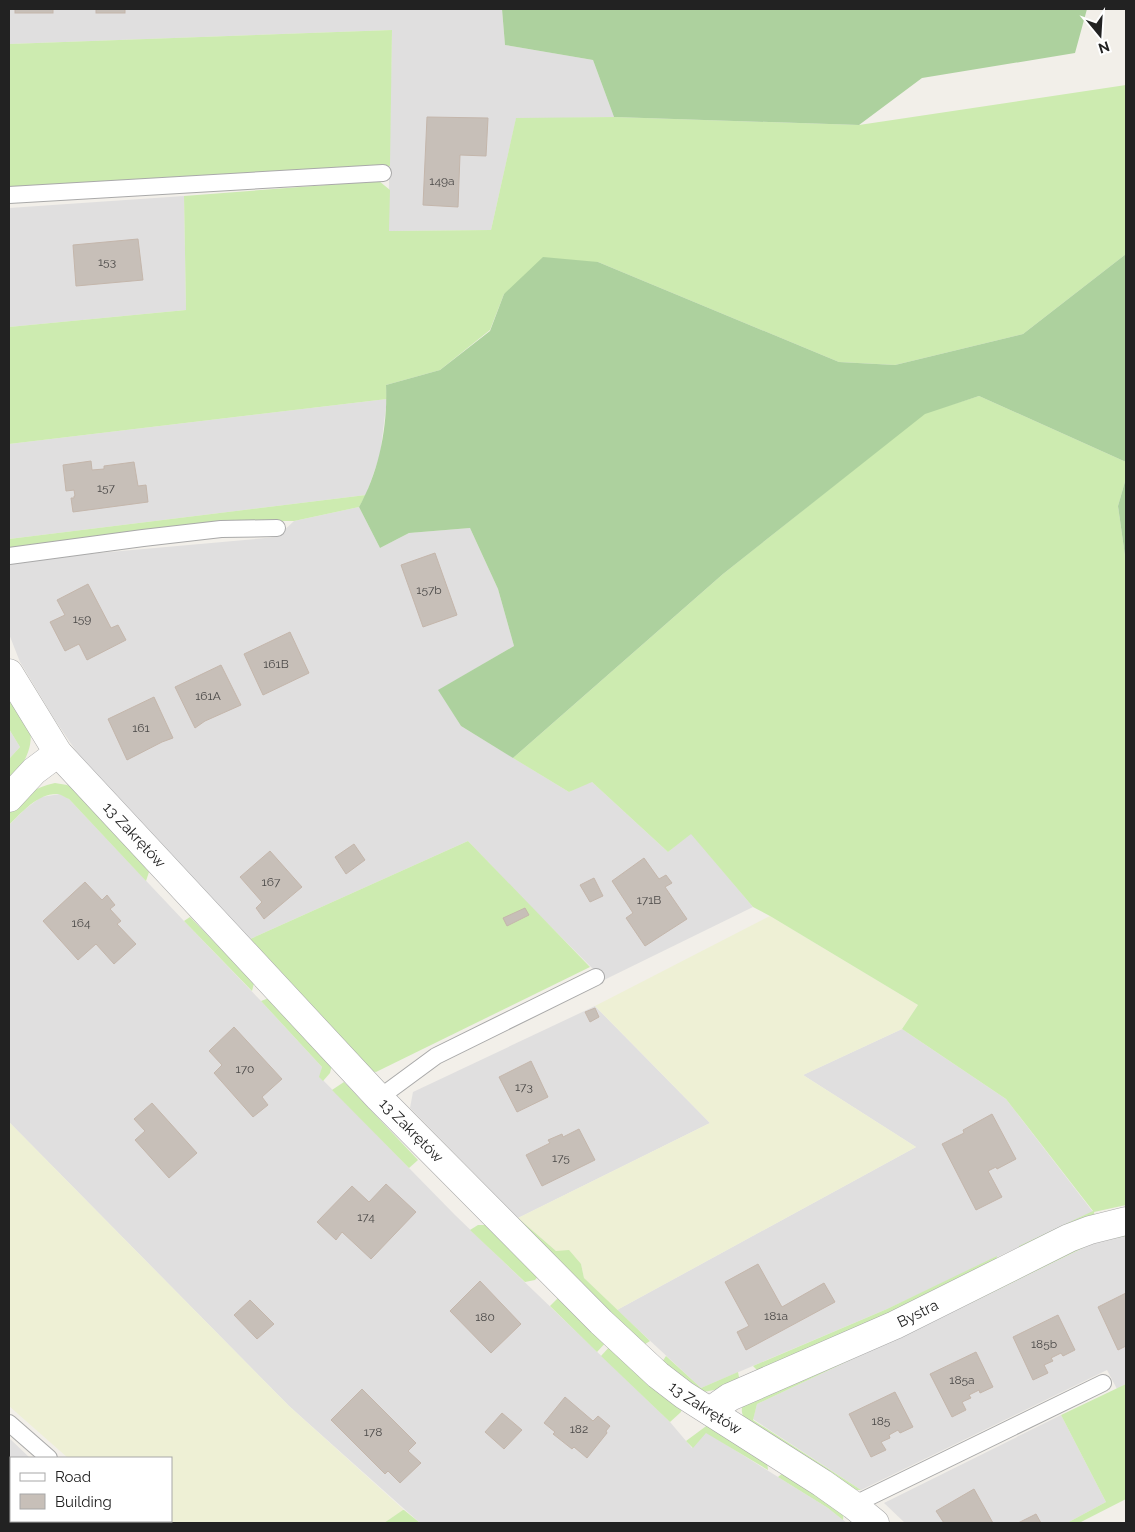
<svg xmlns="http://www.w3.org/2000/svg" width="1135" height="1532" viewBox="0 0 1135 1532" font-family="Raleway,sans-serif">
  <rect width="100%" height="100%" fill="#f2efe9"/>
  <g fill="#e0dfdf">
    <path d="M9,9H502L505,45L593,60L614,117L516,119L491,230L388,231L392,30L9,44Z"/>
    <path d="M184,196L186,310L9,327V208Z"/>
    <path d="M387,399L380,455L366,495L9,539V444Z"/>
    <path d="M359,507L380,548L409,533L470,528L498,589L514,646L439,690L461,726L569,792L591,781L668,852L691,833L753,907L604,980L525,901L468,841L248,940L144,829L78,754L55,720L20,662L9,634V561L277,537L294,521Z"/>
    <path d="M9,729L20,747L9,759Z"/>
    <path d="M60,794L69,799L184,921L261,1001L322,1067L320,1077L455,1215L670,1422L692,1448L706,1432L828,1508L847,1523H420L289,1406L9,1122V825L24,810L41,797Z"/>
    <path d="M595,1006L710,1123L518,1218L410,1108L413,1092Z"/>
    <path d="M902,1029L1006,1099L1093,1212L887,1309L701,1388L617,1310L916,1147L803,1075Z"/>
    <path d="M1126,1236V1384L1117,1389L1107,1370L861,1490L753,1419L757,1404L973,1302L1093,1243Z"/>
    <path d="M1061,1415L1106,1502L1067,1523H905L884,1503Z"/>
    <path d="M9,1438L30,1458H11V1490L9,1493Z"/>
    <path d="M18,1521H102L105,1523H15Z"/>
  </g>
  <g fill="#eef0d5">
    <path d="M770,916L918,1005L902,1029L803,1075L916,1147L617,1310L584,1278L581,1264L556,1251L518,1218L710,1123L595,1006Z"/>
    <path d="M9,1122L289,1406L404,1510L384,1523H143L140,1521H171V1458H68L9,1406Z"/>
  </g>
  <g fill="#cdebb0">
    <path d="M392,30L390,166L9,190V44Z"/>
    <path d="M1126,85V254L1023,334L895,365L839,362L598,262L504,294L490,330L440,370L386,385L387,399L9,444V327L186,310L184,196L379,181L390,190L389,231L491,230L516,118L614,117L859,125Z"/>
    <path d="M979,396L1126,462V478L1118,506L1126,563V1205L1094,1212L1095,1217L1020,1251L1019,1246L1093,1211L1006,1099L902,1029L918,1005L770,916L753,907L691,834L668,852L592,782L569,792L513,758L723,574L925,413Z"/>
    <path d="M366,495L359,507L294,521H260L9,548V539Z"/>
    <path d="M9,693C15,703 27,719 30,730C34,749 21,769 9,782V759L20,747L9,729Z"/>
    <path d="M55,783L67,785L79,792L149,872L146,881L69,799C66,798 62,795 58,794C38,793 22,812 9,825V811C25,796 32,788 55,783Z"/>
    <path d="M468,841L590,967L376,1072L366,1070L248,940Z"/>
    <path d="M190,917L254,983L252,991L184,921Z"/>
    <path d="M269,998L332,1065L330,1073L323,1081L319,1077L322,1067L261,1001Z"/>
    <path d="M344,1082L418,1160L409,1168L332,1090Z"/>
    <path d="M518,1218L556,1251L569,1250L581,1264L584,1278L650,1341L642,1346L517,1222Z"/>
    <path d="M478,1225H488L540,1274L535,1280L525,1282L470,1230Z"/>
    <path d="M1126,1230V1236L1093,1243L973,1302L757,1404L753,1420L861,1490H856L749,1424C743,1417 740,1413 743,1404L1055,1256Z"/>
    <path d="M997,1256L995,1265L759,1372L753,1366L887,1309Z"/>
    <path d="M562,1294L608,1340L597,1352L550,1306Z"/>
    <path d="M612,1344L682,1405L681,1412L670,1422L601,1356Z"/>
    <path d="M666,1356L701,1388L738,1372L739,1377C732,1388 715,1390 703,1392L662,1362Z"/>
    <path d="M1126,1384V1499L1079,1523H1067L1106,1502L1061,1415Z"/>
    <path d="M709,1424L767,1462L768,1470L706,1433L693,1448L686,1441Z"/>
    <path d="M784,1472L844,1510L843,1520L828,1508L778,1477Z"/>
    <path d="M404,1510L420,1523H384L403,1510Z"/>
  </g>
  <g fill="#add19e">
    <path d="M502,9H1087L1075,53L922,78L859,125L614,117L593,60L505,45Z"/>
    <path d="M1126,254V462L979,396L925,414L723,574L513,758L461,726L438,690L514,646L498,589L470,528L409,533L380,548L359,507C379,472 388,426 386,385L440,370L490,331L504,294L543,257L598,262L839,362L895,365L1023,334Z"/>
    <path d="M1126,478V563L1118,506Z"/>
  </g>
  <g fill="#c7bfb8" stroke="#c4b6ab">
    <rect x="15" y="9" width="38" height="4"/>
    <rect x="96" y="9" width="29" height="4"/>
    <path d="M427,117L488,118L486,156L460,155L458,207L423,205Z"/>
    <path d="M138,239L143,280L76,286L73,245Z"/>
    <path d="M91,461L92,470L104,469V466L134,462L138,486L146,485L148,502L73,512L71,498H74V496H75L74,490L66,491L63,465Z"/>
    <path d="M435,553L457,615L423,627L401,565Z"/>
    <path d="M88,584L111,628L118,625L126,640L87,660L79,644L65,651L50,622L65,615L57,600Z"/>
    <path d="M290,632L309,673L263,695L244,654Z"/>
    <path d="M221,665L241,705L205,721L195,728L175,687Z"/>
    <path d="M154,697L173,738L162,742L127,760L108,719Z"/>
    <path d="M354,844L365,860L346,874L335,857Z"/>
    <path d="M270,851L302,887L264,919L256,908L262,902L240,877Z"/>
    <path d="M644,858L659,879L666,875L672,883L665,887L687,919L645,946L626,918L633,913L612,881Z"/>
    <path d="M594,878L603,896L590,902L580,885Z"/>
    <path d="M85,882L102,900L107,895L115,905L110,909L121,921L117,924L136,944L114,964L96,944L78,960L43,921Z"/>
    <path d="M525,908L529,915L507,926L503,918Z"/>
    <path d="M595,1008L599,1017L590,1022L585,1012Z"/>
    <path d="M234,1027L282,1079L262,1097L268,1105L253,1117L214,1073L222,1065L209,1051Z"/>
    <path d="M531,1061L548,1097L517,1112L499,1077Z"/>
    <path d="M152,1103L197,1153L169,1178L135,1140L145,1131L134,1119Z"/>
    <path d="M992,1114L1016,1159L997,1169L996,1167L988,1171L1002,1197L976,1210L942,1144L964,1133L963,1130Z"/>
    <path d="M579,1129L595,1160L542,1186L526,1155L550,1143L548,1140L562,1134L563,1137Z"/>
    <path d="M386,1184L416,1212L371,1259L342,1232L336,1240L317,1222L352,1186L369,1202Z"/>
    <path d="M758,1264L782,1307L824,1283L835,1302L746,1350L737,1332L749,1326L725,1282Z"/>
    <path d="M480,1281L521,1324L491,1353L450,1311Z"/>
    <path d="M1126,1293V1346L1118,1350L1098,1307Z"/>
    <path d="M250,1300L274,1324L257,1339L234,1315Z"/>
    <path d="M1058,1315L1075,1350L1063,1356L1061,1353L1051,1358L1053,1361L1044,1365L1048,1373L1033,1380L1013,1337Z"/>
    <path d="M976,1352L993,1387L980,1393L979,1390L969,1395L971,1398L962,1402L966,1410L952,1417L930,1374Z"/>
    <path d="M362,1389L416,1443L408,1451L421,1463L400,1483L388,1471L385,1474L331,1420Z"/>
    <path d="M895,1392L913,1427L900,1433L898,1430L889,1435L890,1438L881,1442L886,1450L871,1457L849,1414Z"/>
    <path d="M565,1397L593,1421L598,1416L610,1426L606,1431L607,1433L587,1458L574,1447L572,1449L553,1434L555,1432L544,1423Z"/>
    <path d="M502,1413L522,1430L504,1449L485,1432Z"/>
    <path d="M974,1489L993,1523H944L936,1511Z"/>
    <path d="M1036,1514L1041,1523H1018Z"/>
  </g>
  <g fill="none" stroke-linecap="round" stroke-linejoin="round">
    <defs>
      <g id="service">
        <path d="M9,195L383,173"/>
        <path d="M9,556L143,538L221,529L277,528"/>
        <path d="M379,1098L436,1056L596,977"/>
        <path d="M9,1423L49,1458"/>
        <path d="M853,1505L1103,1383"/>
        <path d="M122,1521L124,1523"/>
      </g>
      <g id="minor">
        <path id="s1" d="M9,673L58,753L379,1098L601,1322L658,1375L684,1395L822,1483L853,1505L875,1523"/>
        <path d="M9,798L34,771L58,753"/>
        <path id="s2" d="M710,1411L730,1397L895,1325L1069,1238L1090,1230L1126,1221"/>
      </g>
    </defs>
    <use href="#service" stroke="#a9a9a9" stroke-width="18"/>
    <use href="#minor" stroke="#a9a9a9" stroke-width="29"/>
    <use href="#service" stroke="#fff" stroke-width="16"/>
    <use href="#minor" stroke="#fff" stroke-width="28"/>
  </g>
  <g text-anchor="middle" stroke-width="4" stroke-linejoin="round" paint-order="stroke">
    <g font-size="12" fill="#4b4948">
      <text x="442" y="185">149a</text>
      <text x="107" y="266">153</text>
      <text x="106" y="492">157</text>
      <text x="429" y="594">157b</text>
      <text x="82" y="623">159</text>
      <text x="276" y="668">161B</text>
      <text x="208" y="700">161A</text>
      <text x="141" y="732">161</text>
      <text x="271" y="886">167</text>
      <text x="649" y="904">171B</text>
      <text x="81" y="927">164</text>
      <text x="245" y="1073">170</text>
      <text x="524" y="1091">173</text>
      <text x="561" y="1162">175</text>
      <text x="366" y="1221">174</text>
      <text x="776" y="1320">181a</text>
      <text x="485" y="1321">180</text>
      <text x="1044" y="1348">185b</text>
      <text x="962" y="1384">185a</text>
      <text x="881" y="1425">185</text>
      <text x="579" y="1433">182</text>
      <text x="373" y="1436">178</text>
    </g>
    <g font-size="15" fill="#222" stroke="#fff">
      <text dy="5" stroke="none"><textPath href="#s1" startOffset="206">13 Zakrętów</textPath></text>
      <text dy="5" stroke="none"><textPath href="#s1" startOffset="611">13 Zakrętów</textPath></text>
      <text dy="5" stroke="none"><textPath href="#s2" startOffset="230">Bystra</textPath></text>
      <text dy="5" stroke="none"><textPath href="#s1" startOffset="1016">13 Zakrętów</textPath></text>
    </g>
  </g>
  <rect width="1135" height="1532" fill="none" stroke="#222222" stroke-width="20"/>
  <rect x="10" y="1457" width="162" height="65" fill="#ffffff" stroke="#a7a7a7"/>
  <rect x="20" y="1473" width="25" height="8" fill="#ffffff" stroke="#a7a7a7"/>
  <text x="55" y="1482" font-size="15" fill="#222222">Road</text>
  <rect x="20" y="1494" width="25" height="15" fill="#c7bfb8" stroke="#a7a7a7"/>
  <text x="55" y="1507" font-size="15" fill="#222222">Building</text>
  <g transform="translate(1100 35) rotate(162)" stroke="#ffffff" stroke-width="4" paint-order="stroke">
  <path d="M0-4L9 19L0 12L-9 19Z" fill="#222222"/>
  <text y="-8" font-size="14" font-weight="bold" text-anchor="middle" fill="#222222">N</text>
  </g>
</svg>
